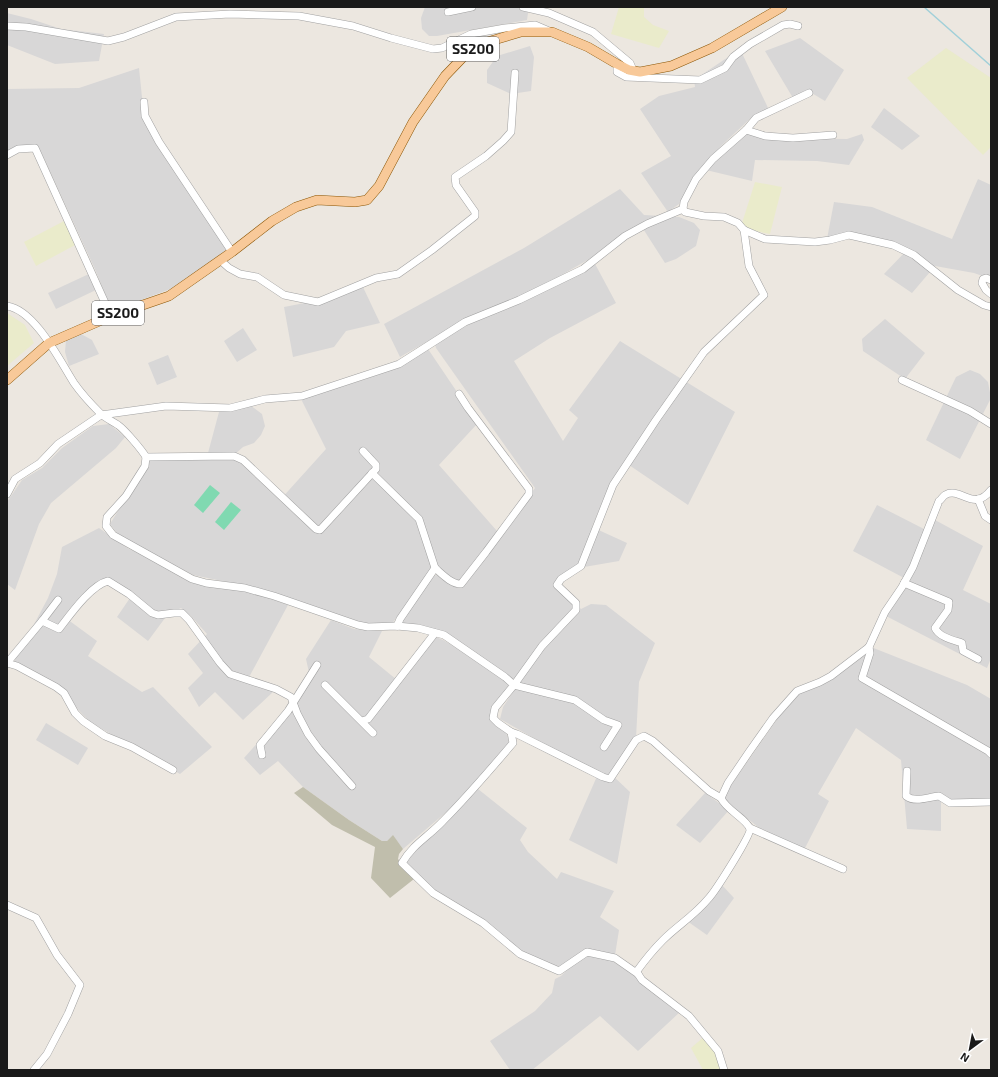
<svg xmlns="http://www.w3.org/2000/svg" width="998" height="1077" viewBox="0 0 998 1077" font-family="'Exo 2',sans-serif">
  <rect width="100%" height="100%" fill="#ece7e0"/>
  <g fill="#d8d7d7">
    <path d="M425,7H526L528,13L527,20L437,36H429L422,29L421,18Z"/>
    <path d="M7,13L31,19L61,29L104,34L99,61L55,64L7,45Z"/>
    <path d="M800,38L844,70L825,101L810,92L793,98L765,51Z"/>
    <path d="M530,46L534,57L531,91L511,94L487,83V70L497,56Z"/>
    <path d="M740,49L770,112L751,118L722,145L701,169L679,204L668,212L641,173L671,156L640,109L659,96L695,87L694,80Z"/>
    <path d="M139,68L144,117L228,250L181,285L112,311L94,267L41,152L27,145L7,151V89L79,88Z"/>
    <path d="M884,108L920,136L902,150L871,127Z"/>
    <path d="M744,133L786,138L847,139L862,134L864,140L849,165L817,161L755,160L752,181L706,170Z"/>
    <path d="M978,179L991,185V279L974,273L935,266L912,293L884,274L908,249L853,235L827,239L834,202L872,207L952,239Z"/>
    <path d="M620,189L644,215L679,217L694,223L700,230L696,246L676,259L665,263L640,224L591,258L541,287L437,336L400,357L384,324L524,248Z"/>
    <path d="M594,262L616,303L550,338L514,361L563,441L578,418L569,410L620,341L735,412L688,505L629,465L604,498L592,527L627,543L619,561L584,567L556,585L581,609L591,604L606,605L655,643L639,682L636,738L611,774L630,792L617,864L569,840L598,774L500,719L503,707L519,683L457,641L401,623L432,576L437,575L453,586L459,588L463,586L535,488L436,348L435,343L442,338Z"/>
    <path d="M91,273L98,289L56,309L48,293Z"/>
    <path d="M362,285L380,323L346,331L334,347L293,357L284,307L315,301Z"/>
    <path d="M885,319L925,353L905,379L863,351L862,339Z"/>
    <path d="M243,328L257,350L237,362L224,341Z"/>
    <path d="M81,334L92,340L99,354L69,366L65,352L66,340Z"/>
    <path d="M428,349L478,423L439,465L497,531L462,582L432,570L391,625H370L256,588L193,575L120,537L110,524L149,460L208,453L219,412L250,405L262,414L265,426L261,435L254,443L243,447L233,456L280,500L326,449L301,399L366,379L404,363Z"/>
    <path d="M168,355L177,377L157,385L148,363Z"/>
    <path d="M970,370L980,374L988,382L991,398L960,459L926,440L956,377Z"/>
    <path d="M109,424L125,437L116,448L51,503L39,524L15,590L7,584V502L22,480L42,468L62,448L93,426Z"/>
    <path d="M877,505L926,530L906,579L853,551Z"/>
    <path d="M935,520L983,546L963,590L991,604V658L987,668L886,616L907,586Z"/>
    <path d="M99,528L129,549L167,565L195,582L245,589L288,605L248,679L273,692L243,720L215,692L199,707L188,688L203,673L188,654L207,634L191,616L181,608L168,614L148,641L117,617L132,595L103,580L67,619L97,641L88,656L142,692L153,687L212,747L180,774L90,722L58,688L14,662L48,598L57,574L62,547Z"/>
    <path d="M331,620L354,629L382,631L369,657L397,680L434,636L443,640L477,660L509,684V690L492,718L505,731L508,737L509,743L465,796L403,849L393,836L387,841H382L349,820L303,787L278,761L260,775L244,758L291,705L310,677L306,659Z"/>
    <path d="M871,647L967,685L991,699V802H941V831L907,829L901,760L856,728L818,794L829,801L804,850L758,827L722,798L785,708L801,689L827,682Z"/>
    <path d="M46,723L88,748L78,765L36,740Z"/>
    <path d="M478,789L527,828L520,840L528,852L557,879L561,872L614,891L600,917L619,930L615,955L583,950L579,955L558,969L528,956L438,893L410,870L404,858L440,828Z"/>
    <path d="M705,793L729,810L700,843L676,825Z"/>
    <path d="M720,883L734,898L707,935L687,921Z"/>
    <path d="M584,953L609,959L633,974L680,1012L638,1051L600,1016L532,1070H510L490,1041L535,1011L552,993L555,979L561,976Z"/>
  </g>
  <path fill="#c0beac" d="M303,787L349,820L382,841H387L393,835L403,849L399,854L398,859L414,879L390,898L371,878L375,847L332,825L294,793Z"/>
  <g fill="#eaebcb">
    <path d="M619,7H644V17L653,25L669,31L659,48L611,34Z"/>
    <path d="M946,48L991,78V147L983,155L907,78Z"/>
    <path d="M755,182L782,187L770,234L750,230L742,223Z"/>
    <path d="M64,221L77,244L36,266L24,242Z"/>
    <path d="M7,313L25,325L34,343L7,366Z"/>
    <path d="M705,1036L723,1059L725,1070H703L691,1048Z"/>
  </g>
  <g fill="#80d9b1">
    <path d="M210,485L220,493L203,513L194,505Z"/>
    <path d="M231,502L241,510L224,530L215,522Z"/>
  </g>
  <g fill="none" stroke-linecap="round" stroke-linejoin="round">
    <path stroke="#a1d0d9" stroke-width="1.5" d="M924,7L991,66"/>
    <defs>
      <g id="minor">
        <path d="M523,7L549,13L593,32L630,63L633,70"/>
        <path d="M448,12L472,7"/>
        <path d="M7,26L26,27L108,41L124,37L176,17L230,14L299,16L353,26L391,38L433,49L442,48L471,34L505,28L535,25L549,31"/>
        <path d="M617,64V72L626,77L700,80L725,68L733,57L750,44L783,25L790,24L798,26"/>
        <path d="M809,93L756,118L746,130L713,159L696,179L684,202L683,209L685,212L704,216L724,217L738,223L744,230L765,239L815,242L830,240L849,235L893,245L914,255L958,290L984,305L991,307"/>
        <path d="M144,102L145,116L159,142L232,252"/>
        <path d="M746,130L765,136L793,138L833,135"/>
        <path d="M7,155L18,149L35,148L111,316"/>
        <path d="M220,260L229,268L240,274L257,277L284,295L318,302L376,278L398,274L432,250L475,216V212L456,185L455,177L486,156L503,141L511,132L515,73"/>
        <path d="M991,280L986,278L983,279L982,283L986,290L991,294"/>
        <path d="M7,306C35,310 60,361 74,383C81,393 91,404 100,413C105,418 112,421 118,425C125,430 142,450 146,457L145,466L126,496L107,517L106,526L113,535L192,579L206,583L245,588L274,596L358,625L368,627L397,626L418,628L444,635L505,677L514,685L495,708L493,718L498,723L511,732L513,743C490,770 468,796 443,821C428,837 413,844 402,863L433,893L483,923L520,954L559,971L587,952L615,958L638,974"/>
        <path d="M902,380L970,411L991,424"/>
        <path d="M146,457L234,456L243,460L316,529L320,530L376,469V465L363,451"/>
        <path d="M372,473L419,519L435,568L400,619L397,626"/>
        <path d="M7,494L15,479L40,463L58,444L101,415L166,406L230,408L265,399L302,396L399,364L465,322L519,300L583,269L625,236L647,224L683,209"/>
        <path d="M978,499L985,516L991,520"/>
        <path d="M435,568C442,574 451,584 461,584L486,552L529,494V489L468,408L459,394"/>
        <path d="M904,583L949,602L948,610L935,628C939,637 953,640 962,643L963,651L978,659"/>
        <path d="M58,600L42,621L59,629C70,615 91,585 108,581L129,594L152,613L158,615L174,613H182L189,620L220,663L230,674L276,689L291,697L297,713L308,734L319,749L352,786"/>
        <path d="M869,647L870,653L862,678L988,751L991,754"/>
        <path d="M7,663L17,666L56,687L64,693L75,713L83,721L105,736L132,747L173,770"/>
        <path d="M7,663L42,621"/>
        <path d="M325,685L373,733"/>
        <path d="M362,721L368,719L435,633"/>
        <path d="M511,732L517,734L603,777L610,779L636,740L644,736L653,741L709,791L721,798"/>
        <path d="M604,747L618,725L604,720L575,700L514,685L542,646L576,610V603L557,585L561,579L581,566L613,485L656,420L704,352L764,295L749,266L744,230"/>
        <path d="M262,755L260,745L288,711L317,665"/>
        <path d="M907,771L906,796C915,803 928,797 939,796L950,803L991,802"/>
        <path d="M750,828L843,869"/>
        <path d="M7,905L36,918L57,955L80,985L68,1014L47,1054L34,1070"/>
        <path d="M724,1070L718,1051L689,1016L642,980L638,974L637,971C645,960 653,950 663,940C677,926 695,915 708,899C715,892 751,835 750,829C747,819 726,810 721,798L728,783L749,752L773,718L797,691L820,682L831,676L869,647L885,612L902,587L913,567L939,501C941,500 943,496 945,495C961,486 973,513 991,490"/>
      </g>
      <path id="major" d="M7,380L49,343L111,316L169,296L232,252L272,221L296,207L317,200L355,202L367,200L379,186L413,122L445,76L467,53L484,43L521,32H552L588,47L617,64L629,70L640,72L671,66L712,48L782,7"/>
    </defs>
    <use href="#minor" stroke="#a1a1a1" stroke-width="8"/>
    <use href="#major" stroke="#8b5606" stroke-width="10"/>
    <use href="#minor" stroke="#fff" stroke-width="7"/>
    <use href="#major" stroke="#f8c999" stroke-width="9"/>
  </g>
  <g text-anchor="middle" stroke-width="4" stroke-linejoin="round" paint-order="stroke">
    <g fill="#fff" stroke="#5f5f5f" stroke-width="1">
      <rect x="447" y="37" width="52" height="24" rx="3"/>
      <rect x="92" y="301" width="52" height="24" rx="3"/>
    </g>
    <g font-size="14" font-weight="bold" fill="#1a1a1a">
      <text x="473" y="54">SS200</text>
      <text x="118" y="318">SS200</text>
    </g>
  </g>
  <rect width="998" height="1077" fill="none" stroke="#1a1a1a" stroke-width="16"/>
  <g transform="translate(970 1049) rotate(212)" stroke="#ffffff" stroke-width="3" paint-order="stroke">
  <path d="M0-3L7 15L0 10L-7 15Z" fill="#1a1a1a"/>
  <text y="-6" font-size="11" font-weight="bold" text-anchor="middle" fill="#1a1a1a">N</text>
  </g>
</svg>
